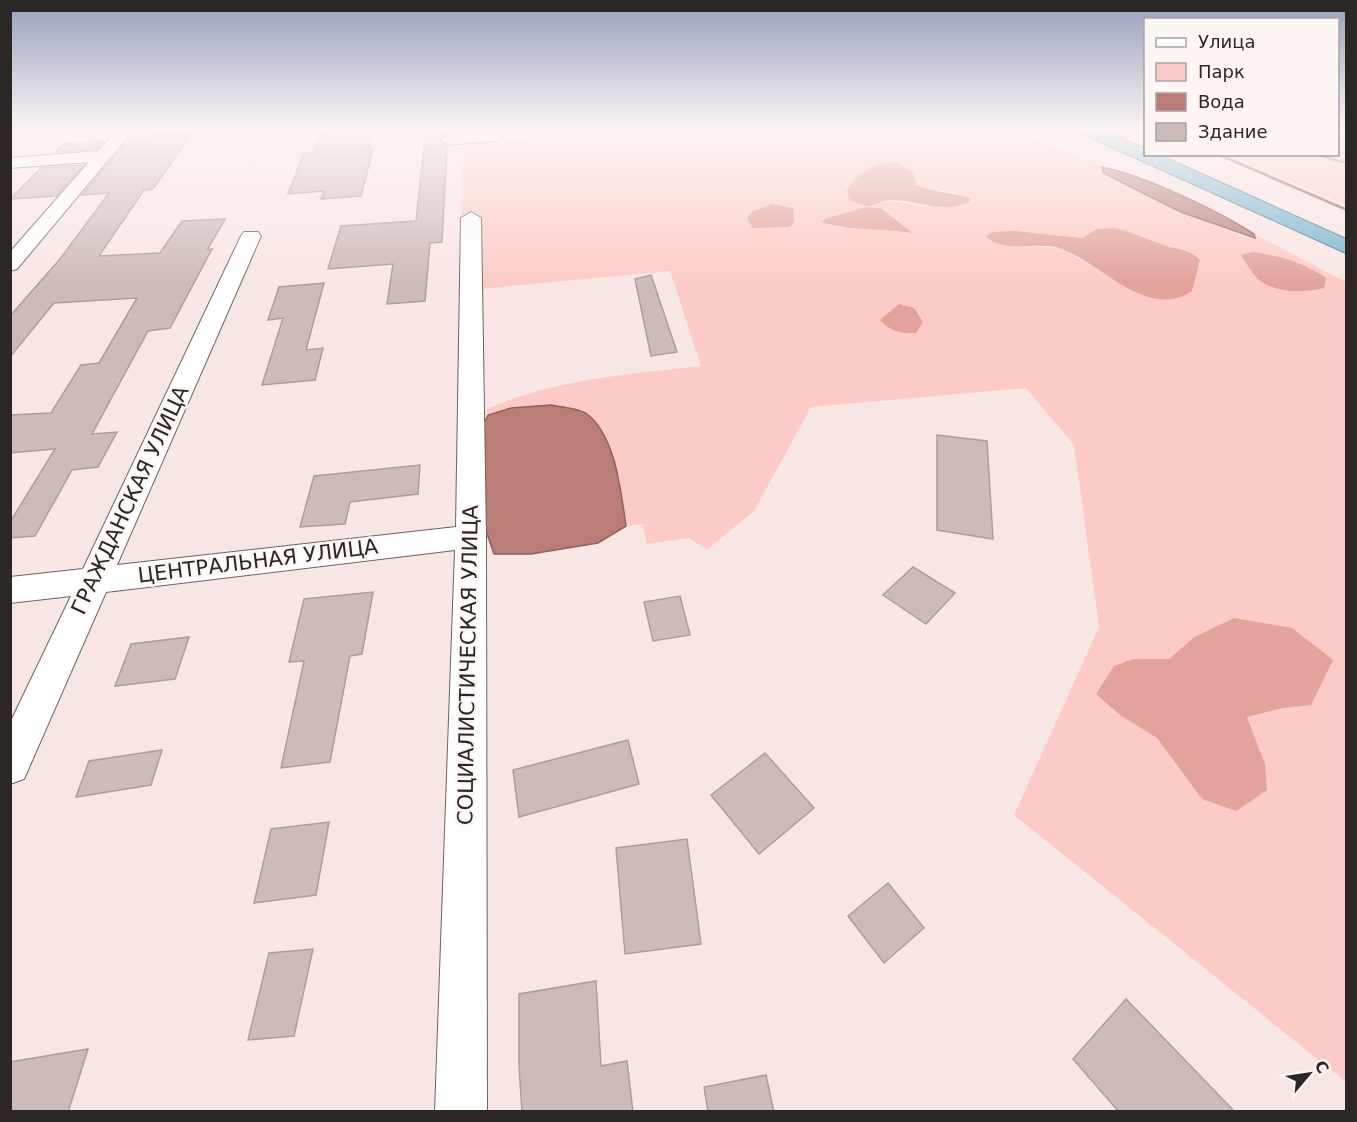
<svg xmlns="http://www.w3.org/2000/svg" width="1357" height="1122" viewBox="0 0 1357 1122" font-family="'DejaVu Sans',sans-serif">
  <rect width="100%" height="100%" fill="#f8e6e4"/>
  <g fill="#fdcbc7" fill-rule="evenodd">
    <path d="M587,128C637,128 685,135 735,128H1009L1102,167L1103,172L1181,212L1248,238H1254V234L1346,282V1082L1014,815L1099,627L1074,445L1026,388L811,407L754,511L707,550L689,538L647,544L643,524L626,526L619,476L604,435L586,413L511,408L488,415L487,409C555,379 629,374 701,366L670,271L459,291L464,140L505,141ZM913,178C923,194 936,189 951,192C957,193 964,196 970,198C956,200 936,208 923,206C898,202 894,198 868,206ZM853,211L893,216L912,232L869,227H836L822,222L827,218ZM1116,228C1132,232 1146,239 1161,244C1176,250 1188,248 1200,261L1192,291L1104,274L1061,248L1008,245L1015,231L1082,238L1097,229ZM1193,638L1311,704L1283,708L1247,717L1265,764L1202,799L1157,738L1133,659H1169Z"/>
    <path d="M1338,128H1346V205L1225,155L1338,154Z"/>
  </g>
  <g fill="#e3a29c">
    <path d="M895,162L912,171L917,185C934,193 952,192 970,198V201C943,215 919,200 891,200C883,200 875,206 868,206C862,206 855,202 849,200L847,190C863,169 869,165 895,162Z"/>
    <path d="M772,204L793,208L794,222L790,227L753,228L747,218L753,211Z"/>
    <path d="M867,207L881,208L913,233C884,228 847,231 821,222L827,218Z"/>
    <path d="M1116,228C1132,232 1146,239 1161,244C1176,250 1188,248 1200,260L1192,291C1149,321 1101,264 1062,249C1040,240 1003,255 986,236L993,232L1015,231L1082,238L1097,229Z"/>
    <path d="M1253,252C1280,256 1303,262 1326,278L1324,288C1303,293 1276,294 1258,279C1252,273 1246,263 1241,255Z"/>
    <path d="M899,304L914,308L923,322L916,333C900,333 891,332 880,320Z"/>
    <path d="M1234,618L1292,628L1333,660L1311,705L1283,708L1247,717L1265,764L1267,790L1236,811L1202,799L1157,738L1120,715L1096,694L1114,666L1133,659H1169L1193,638Z"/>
  </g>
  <g fill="#ba7c77" stroke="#8f625e" stroke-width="1.5">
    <path d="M1102,167C1143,175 1219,211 1254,234L1255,238L1181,212L1111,177L1103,172Z"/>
    <path d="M551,405C561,407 579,408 587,414C616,436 621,493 626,526L598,543L531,554H494L484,525L483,425L488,415L511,408Z"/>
  </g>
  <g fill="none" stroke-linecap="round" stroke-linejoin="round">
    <g fill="#8f625e" fill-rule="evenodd">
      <path d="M1214,154H1221L1346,208V211Z"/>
      <path d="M1310,154H1319L1346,162V164Z"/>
    </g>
  </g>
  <g fill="#ccbbb9" stroke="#ae9d9c" stroke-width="1.5">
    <path d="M324,128H374L368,149H373L361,196L321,199L324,191L288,194L304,153H313Z"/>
    <path d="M426,129L449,131L439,139L447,146L442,242L430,243L425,301L387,304L393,264L328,269L341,226L416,221Z"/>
    <path d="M192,133L153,189L144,190L99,256L160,253L182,221L225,219L207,250L212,249L170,328L148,331L92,434L117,432L98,467L72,470L35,536L10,538V522L55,449L10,453V415L51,413L81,365L99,363L137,298L54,303L10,357V316L60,259L109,193L82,195L128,140L147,139L149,135Z"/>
    <path d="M104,141L97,149L56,152L64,144Z"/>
    <path d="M84,165L56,196L10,199L41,168Z"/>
    <path d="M651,275L677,352L651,356L635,279Z"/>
    <path d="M324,283L306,350L323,348L315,380L262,385L283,318L268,320L279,287Z"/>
    <path d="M937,435L987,441L993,539L937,530Z"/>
    <path d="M420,465L418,494L350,502L345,524L300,527L314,476Z"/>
    <path d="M913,567L955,593L926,624L883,595Z"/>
    <path d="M373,592L362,654L350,656L330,762L281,768L304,661L289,662L304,599Z"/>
    <path d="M680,596L690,635L653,641L644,602Z"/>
    <path d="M189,637L175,679L115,686L131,644Z"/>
    <path d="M628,740L639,784L519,817L513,770Z"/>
    <path d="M162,750L151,785L76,797L89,761Z"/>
    <path d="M765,753L814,808L759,854L711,795Z"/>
    <path d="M329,822L316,895L254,903L271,829Z"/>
    <path d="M687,839L701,944L625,954L616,848Z"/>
    <path d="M888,883L924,928L884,963L848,916Z"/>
    <path d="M313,949L294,1036L248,1040L269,953Z"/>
    <path d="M596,981L601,1066L627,1061L633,1112H522L519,1066V994Z"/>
    <path d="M1126,999L1235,1112H1119L1073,1059Z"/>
    <path d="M88,1049L68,1112H10V1062Z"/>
    <path d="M766,1075L774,1112H708L704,1087Z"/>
  </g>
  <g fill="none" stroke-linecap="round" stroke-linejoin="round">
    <defs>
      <g id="minor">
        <path d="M119,128H135L17,269L10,271V252L89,162L10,168V158L98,151Z"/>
        <path d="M498,128H517L496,141L449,145L441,140L449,135L492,131Z"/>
        <path d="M471,212L481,218L486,537L487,1112H435L455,550L106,592L24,779L10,784V723L71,596L10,603V577L83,569L241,236L244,232H258L261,236L117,565L456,527L461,218Z"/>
      </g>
      <path id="trunk" d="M1076,128H1098L1146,149V154H1157L1346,239V253L1078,132Z"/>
    </defs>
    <use href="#minor" stroke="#70615f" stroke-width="2"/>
    <use href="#trunk" stroke="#47778c" stroke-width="2"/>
    <use href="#minor" fill="#fff" fill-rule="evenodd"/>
    <use href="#trunk" fill="#77b6d0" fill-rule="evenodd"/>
  </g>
  <linearGradient id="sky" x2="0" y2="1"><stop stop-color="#959ebb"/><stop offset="0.45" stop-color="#fcf4f3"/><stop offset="1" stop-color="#fcf4f3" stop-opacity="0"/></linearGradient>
  <rect width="1357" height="285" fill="url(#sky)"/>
  <g text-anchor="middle" stroke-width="5" stroke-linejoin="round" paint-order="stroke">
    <g font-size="21" fill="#2c2625" stroke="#fdf6f5">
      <text transform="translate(130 500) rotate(-65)" y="7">ГРАЖДАНСКАЯ УЛИЦА</text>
      <text transform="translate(258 561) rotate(-7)" y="7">ЦЕНТРАЛЬНАЯ УЛИЦА</text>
      <text transform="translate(468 665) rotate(-89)" y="7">СОЦИАЛИСТИЧЕСКАЯ УЛИЦА</text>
    </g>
  </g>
  <rect width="1357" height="1122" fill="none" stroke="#2c2625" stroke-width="24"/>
  <rect x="1144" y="18" width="195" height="138" fill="#fdf6f5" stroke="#a9a3a2" stroke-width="1.5"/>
  <rect x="1156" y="38" width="30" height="9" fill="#ffffff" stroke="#a9a3a2" stroke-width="1.5"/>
  <text x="1198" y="48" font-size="18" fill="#2c2625">Улица</text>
  <rect x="1156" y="63" width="30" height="18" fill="#fdcbc7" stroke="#a9a3a2" stroke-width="1.5"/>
  <text x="1198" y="78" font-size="18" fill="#2c2625">Парк</text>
  <rect x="1156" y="93" width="30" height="18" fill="#ba7c77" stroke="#a9a3a2" stroke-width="1.5"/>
  <text x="1198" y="108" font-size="18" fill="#2c2625">Вода</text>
  <rect x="1156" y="123" width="30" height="18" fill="#ccbbb9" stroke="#a9a3a2" stroke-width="1.5"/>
  <text x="1198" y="138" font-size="18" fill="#2c2625">Здание</text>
  <g transform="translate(1309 1074) rotate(61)" stroke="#fdf6f5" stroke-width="4.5" paint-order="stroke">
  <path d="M0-4.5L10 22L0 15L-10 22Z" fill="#2c2625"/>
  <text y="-9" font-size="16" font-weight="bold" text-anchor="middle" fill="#2c2625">С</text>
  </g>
</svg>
